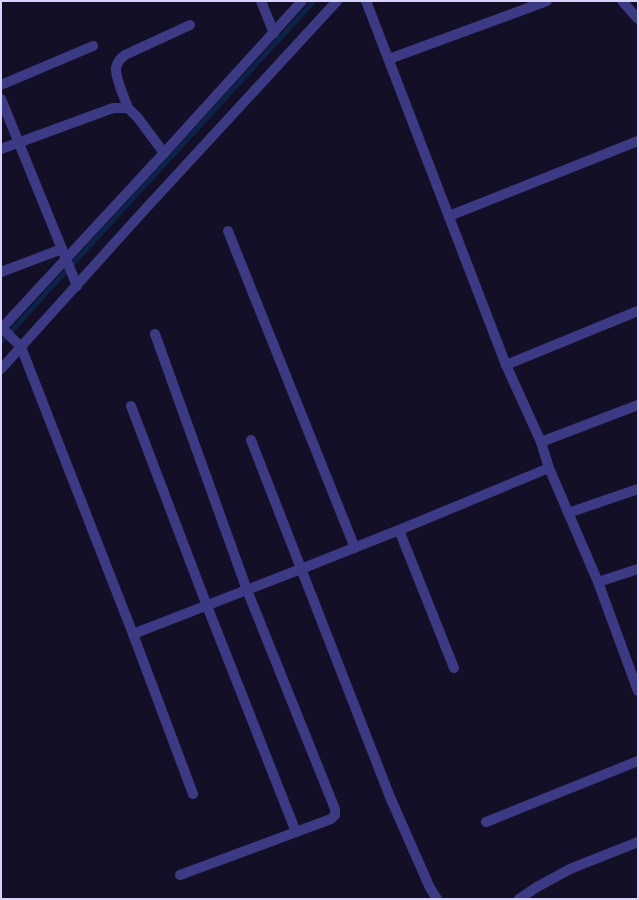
<svg xmlns="http://www.w3.org/2000/svg" width="639" height="900" viewBox="0 0 639 900" font-family="Figtree,sans-serif">
  <rect width="100%" height="100%" fill="#130f26"/>
  <g fill="none" stroke-linecap="round" stroke-linejoin="round">
    <path stroke="#0c2248" stroke-width="5" d="M1,342L314,1"/>
    <g stroke="#3d3a85" stroke-width="10">
      <path d="M261,1L274,33"/>
      <path d="M366,1L506,365L541,442L549,468L598,582L638,691"/>
      <path d="M622,1L638,19"/>
      <path d="M389,59L547,1"/>
      <path d="M1,85L93,46"/>
      <path d="M1,99L77,286"/>
      <path d="M128,108C125,99 115,78 116,68C117,62 120,59 125,55L190,25"/>
      <path d="M1,149L113,108H128L138,118L164,153"/>
      <path d="M449,216L638,141"/>
      <path d="M228,231L355,548"/>
      <path d="M1,272L62,249"/>
      <path d="M2,328L21,347L133,634L193,794"/>
      <path d="M1,329L164,153L302,1"/>
      <path d="M155,334L247,590L335,809V815L331,819L180,875"/>
      <path d="M506,365L638,311"/>
      <path d="M1,369L138,217L337,1"/>
      <path d="M131,406L207,606L296,832"/>
      <path d="M251,440L390,797L430,888L437,899"/>
      <path d="M541,442L638,405"/>
      <path d="M568,513L638,489"/>
      <path d="M399,530L454,668"/>
      <path d="M598,582L638,569"/>
      <path d="M133,634L301,569L399,530L549,468"/>
      <path d="M486,822L638,761"/>
      <path d="M519,899L537,887L570,869L638,842"/>
    </g>
  </g>
  <rect width="639" height="900" fill="none" stroke="#d9d4ff" stroke-width="4"/>
</svg>
